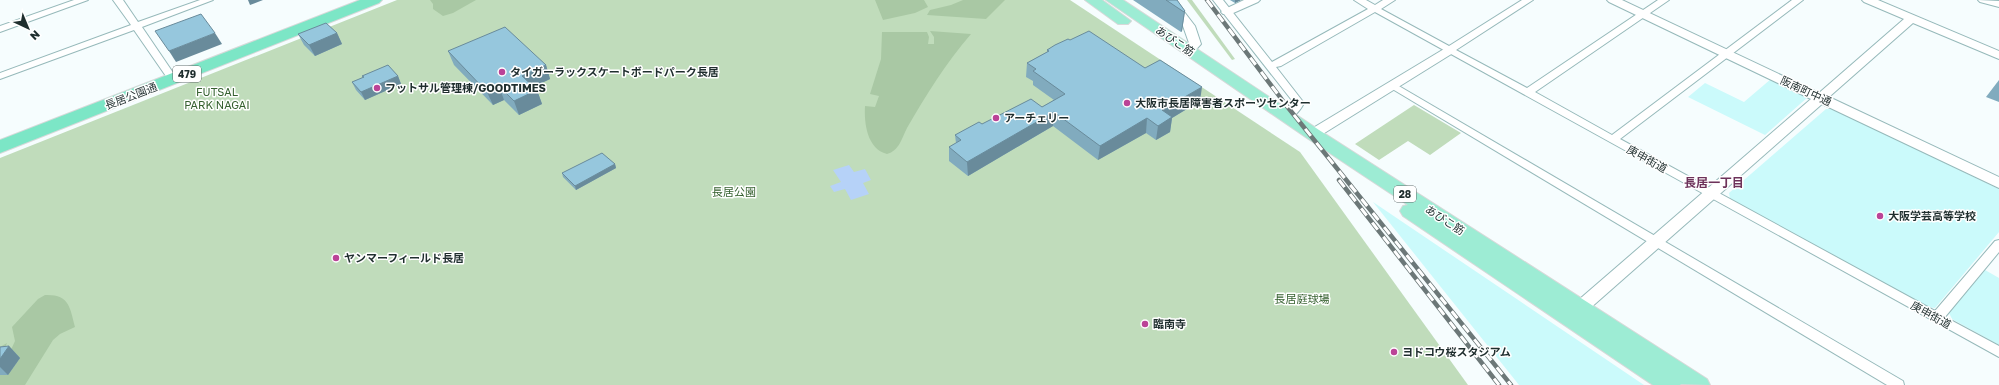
<svg xmlns="http://www.w3.org/2000/svg" width="1999" height="385" viewBox="0 0 1999 385" font-family="'Golos Text','Noto Sans JP',sans-serif">
  <rect width="100%" height="100%" fill="#f6fdfe"/>
  <g fill="#cbfafb">
    <path d="M1771,79L1808,97L1765,135L1688,97L1705,83L1744,102Z"/>
    <path d="M1826,109H1833L1999,189V232L1935,308L1927,307L1730,199L1729,193Z"/>
    <path d="M1373,202L1644,385H1519Z"/>
    <path d="M1985,270L1999,278V345L1952,319L1949,313Z"/>
  </g>
  <g fill="#c0dcbb">
    <path d="M397,0H1070L1300,152L1468,385H0V158Z"/>
    <path d="M1187,0H1192L1235,59L1232,60Z"/>
    <path d="M1414,105L1461,133L1430,155L1408,141L1379,160L1355,144Z"/>
  </g>
  <g fill="#a9c8a4">
    <path d="M430,0H476L453,13L443,16L433,9V4Z"/>
    <path d="M875,0H924L928,7L915,13L883,20Z"/>
    <path d="M963,0H1005L986,19L927,15L930,10L951,5Z"/>
    <path d="M930,31L971,34C946,63 926,95 907,128C902,138 899,151 887,154C867,149 864,123 865,106L875,107L879,96L870,94L881,59L882,32H927L929,37L928,44H934V37Z"/>
    <path d="M45,295C69,294 70,307 75,327L60,334L53,340L25,385H0V347L7,343L2,355L9,354L15,341L12,327L38,299Z"/>
  </g>
  <path fill="#b6d2f8" d="M849,165L854,172L865,169L871,180L863,183L869,194L851,200L845,189L834,192L830,186L841,182L833,170Z"/>
  <g fill="none" stroke-linecap="round" stroke-linejoin="round">
    <defs>
      <g id="minor">
        <path d="M74,0H88L0,32V26Z"/>
        <path d="M113,0H123L138,22L200,0H213L142,27L178,80L176,82H170L134,30L0,79V73L131,25Z"/>
        <path d="M1213,0H1223L1272,62L1368,9L1354,0H1366L1375,5L1383,0H1395L1381,9L1449,46L1522,0H1533L1456,50L1527,88L1658,0H1669L1535,92L1612,135L1792,0H1803L1620,139L1935,311L1995,241L1999,240V252L1945,317L1999,346V357L1375,12L1281,66L1276,67L1304,103C1300,111 1292,121 1282,118L1281,116C1284,111 1291,109 1294,103Z"/>
        <path d="M1978,0L1999,1V7L1980,2Z"/>
        <path d="M1392,82L1903,381L1904,385H1887L1389,87L1387,85Z"/>
      </g>
      <g id="tertiary">
        <path d="M1163,0H1175L1195,26L1201,44L1192,54H1184L1182,51L1189,43L1183,26Z"/>
        <path d="M1244,0H1260L1258,2L1231,14H1223L1221,12L1223,10Z"/>
        <path d="M1607,0H1622L1819,93L1904,19L1864,2L1862,0H1878L1999,51V59L1913,23L1829,97L1999,177V188L1822,104L1579,318L1573,320L1567,318L1565,314L1567,310L1811,99L1609,2Z"/>
        <path d="M1449,46L1455,50L1453,53L1318,137H1308L1306,134L1308,131Z"/>
      </g>
      <g id="primary">
        <path d="M1085,0H1102L1131,21L1128,24H1118Z"/>
        <path d="M1106,0H1123L1319,130L1707,379L1710,385L1680,384L1681,385H1653L1403,216L1400,211L1403,206L1408,205L1307,138Z"/>
      </g>
      <path id="trunk" d="M360,0H382L379,3L0,153V140Z"/>
    </defs>
    <use href="#minor" stroke="#96b9ba" stroke-width="2"/>
    <use href="#tertiary" stroke="#96b9ba" stroke-width="2"/>
    <use href="#primary" stroke="#d7d9d9" stroke-width="2"/>
    <use href="#trunk" stroke="#d7d9d9" stroke-width="2"/>
    <use href="#minor" fill="#fff" fill-rule="evenodd"/>
    <use href="#tertiary" fill="#fff" fill-rule="evenodd"/>
    <use href="#primary" fill="#9decd4" fill-rule="evenodd"/>
    <use href="#trunk" fill="#7ce6c6" fill-rule="evenodd"/>
    <defs>
      <g id="rail">
        <path d="M1207,0L1286,105L1511,385"/>
        <path d="M1339,180L1499,385"/>
      </g>
    </defs>
    <use href="#rail" stroke="#6c7878" stroke-width="4.5"/>
    <use href="#rail" stroke="#fff" stroke-width="3" stroke-dasharray="9" stroke-linecap="butt"/>
  </g>
  <g fill="#81abbe">
    <path d="M1133,0H1177L1185,11L1182,31L1181,32Z"/>
    <path d="M1230,0H1241L1235,3Z"/>
    <path d="M337,33L342,44L315,56L304,45L298,34Z"/>
    <path d="M1070,40L1145,68L1200,101L1172,118L1170,132L1156,140L1146,133L1098,160L1053,126L968,176L949,161V147L956,143L955,135L982,124L1042,107L1054,100L1033,85V81L1026,77L1027,63L1047,52V50Z"/>
    <path d="M448,51L546,65L550,79L533,87L537,90L542,104L519,115L504,100L493,105L454,65Z"/>
    <path d="M362,76H398L401,84L365,100L356,90L352,82L363,78Z"/>
    <path d="M1999,80V102L1986,97Z"/>
    <path d="M615,164L616,168L576,190L563,177L562,173Z"/>
    <path d="M9,346L20,358L8,375H0V347Z"/>
  </g>
  <g fill="#698b9b">
    <path d="M248,0H263L250,5Z"/>
    <path d="M1235,0H1241L1235,3Z"/>
    <path d="M1185,11L1182,31L1181,32L1184,12Z"/>
    <path d="M215,33L222,44L176,62L169,51Z"/>
    <path d="M337,33L342,44L315,56L309,45Z"/>
    <path d="M546,65L550,79L527,90L522,76Z"/>
    <path d="M398,76L401,84L365,100L361,92Z"/>
    <path d="M499,86L504,100L493,105L487,92Z"/>
    <path d="M1202,87L1200,101L1172,118L1170,132L1156,140L1158,126L1162,110Z"/>
    <path d="M537,90L542,104L519,115L514,101Z"/>
    <path d="M1054,112L1053,126L968,176L967,162Z"/>
    <path d="M1147,118L1146,133L1098,160L1100,146Z"/>
    <path d="M615,164L616,168L576,190L575,186Z"/>
    <path d="M9,346L20,358L8,375L0,367V359Z"/>
  </g>
  <g fill="#96c7dd" stroke="#698b9b">
    <path d="M1166,0H1177L1185,11L1184,12Z"/>
    <path d="M201,14L215,33L169,51L155,31Z"/>
    <path d="M326,23L337,33L309,45L298,34Z"/>
    <path d="M505,27L546,65L522,76L537,90L514,101L499,86L487,92L448,51Z"/>
    <path d="M1089,31L1145,68L1160,60L1202,87L1162,110L1172,117L1158,126L1147,118L1100,146L1054,112L967,162L949,147L961,140L955,135L979,122L982,124L1031,99L1042,107L1065,94L1033,71L1036,69L1027,63L1049,51L1047,50L1055,45L1068,39L1070,40Z"/>
    <path d="M388,65L398,76L361,92L352,82L364,77L362,76Z"/>
    <path d="M602,153L615,164L575,186L562,173Z"/>
    <path d="M9,346L0,359V347Z"/>
  </g>
  <g fill="#bb4397" stroke="#fff" stroke-width="1.5">
    <circle cx="502" cy="72" r="4"/>
    <circle cx="377" cy="88" r="4"/>
    <circle cx="1127" cy="103" r="4"/>
    <circle cx="996" cy="118" r="4"/>
    <circle cx="1880" cy="216" r="4"/>
    <circle cx="336" cy="258" r="4"/>
    <circle cx="1145" cy="324" r="4"/>
    <circle cx="1394" cy="352" r="4"/>
  </g>
  <g text-anchor="middle" stroke-width="3" stroke-linejoin="round" paint-order="stroke">
    <g fill="#fff" stroke="#626d6d" stroke-width="1">
      <rect x="173" y="66" width="28" height="16" rx="3"/>
      <rect x="1394" y="186" width="22" height="16" rx="3"/>
    </g>
    <g font-size="10" font-weight="bold" fill="#1f2e2e">
      <text x="187" y="78">479</text>
      <text x="1405" y="198">28</text>
    </g>
    <g font-size="11" fill="#1f2e2e" stroke="#fff">
      <text transform="translate(1175 41) rotate(34)" y="4">あびこ筋</text>
      <text transform="translate(1806 91) rotate(25)" y="4">阪南町中通</text>
      <text transform="translate(131 96) rotate(-21)" y="4">長居公園通</text>
      <text transform="translate(1647 159) rotate(29)" y="4">庚申街道</text>
      <text transform="translate(1445 220) rotate(33)" y="4">あびこ筋</text>
      <text transform="translate(1931 315) rotate(29)" y="4">庚申街道</text>
    </g>
    <g font-size="11" font-weight="bold" fill="#1f2e2e" stroke="#fff" text-anchor="start">
      <text x="510" y="76">タイガーラックスケートボードパーク長居</text>
      <text x="385" y="92">フットサル管理棟/GOODTIMES</text>
      <text x="1135" y="107">大阪市長居障害者スポーツセンター</text>
      <text x="1004" y="122">アーチェリー</text>
      <text x="1888" y="220">大阪学芸高等学校</text>
      <text x="344" y="262">ヤンマーフィールド長居</text>
      <text x="1153" y="328">臨南寺</text>
      <text x="1402" y="356">ヨドコウ桜スタジアム</text>
    </g>
    <g font-size="11" fill="#35602f" stroke="#fff">
      <text x="217" y="96">FUTSAL<tspan x="217" dy="13">PARK NAGAI</tspan></text>
      <text x="734" y="196">長居公園</text>
      <text x="1302" y="303">長居庭球場</text>
    </g>
    <g font-size="12" font-weight="bold" fill="#6d325a" stroke="#fff">
      <text x="1714" y="187">長居一丁目</text>
    </g>
  </g>
  <g transform="translate(28 28) rotate(136)" stroke="#ffffff" stroke-width="3" paint-order="stroke">
  <path d="M0-3L7 15L0 10L-7 15Z" fill="#1f2e2e"/>
  <text y="-6" font-size="11" font-weight="bold" text-anchor="middle" fill="#1f2e2e">N</text>
  </g>
</svg>
